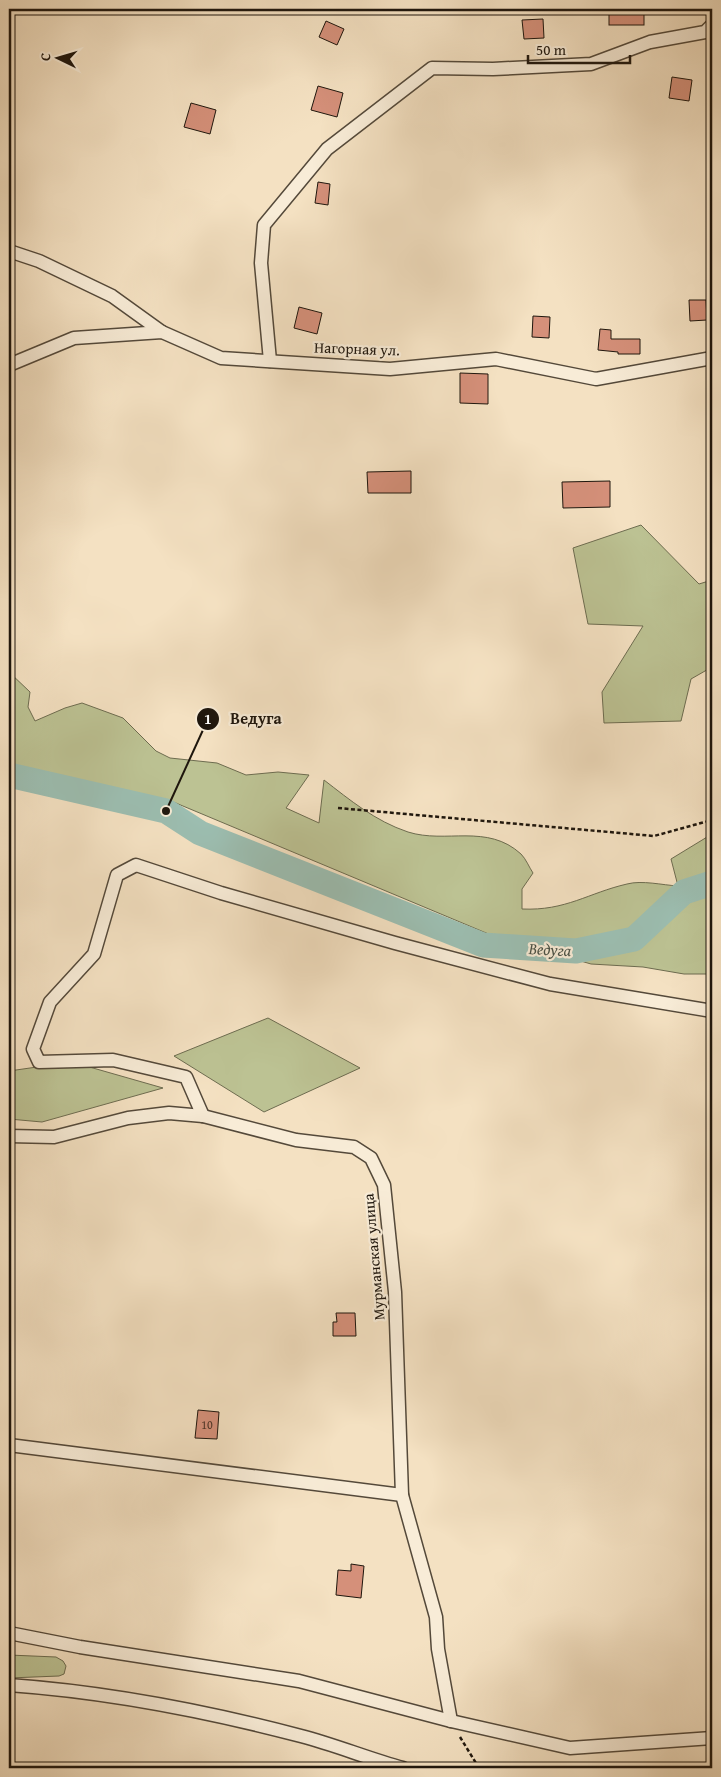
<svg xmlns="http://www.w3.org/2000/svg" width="721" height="1777" viewBox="0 0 721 1777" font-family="'Gentium Book Plus',serif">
  <rect width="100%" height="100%" fill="#f4e1c2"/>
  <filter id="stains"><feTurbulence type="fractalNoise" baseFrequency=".004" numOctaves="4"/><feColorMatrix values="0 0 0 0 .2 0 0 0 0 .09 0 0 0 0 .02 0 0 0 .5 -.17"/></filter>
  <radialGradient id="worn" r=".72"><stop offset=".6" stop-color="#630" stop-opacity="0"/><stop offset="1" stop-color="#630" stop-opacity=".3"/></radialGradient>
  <g fill="#bcc293" stroke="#6d6c50">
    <path d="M641,525L699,584L712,580V667L691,679L681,721L604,723L602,692L643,626L588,624L573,548Z"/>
    <path d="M9,672L30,692L28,707L35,721L65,708L82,703L123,718L156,751L170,758L217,763L246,775L278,772L309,775L286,808L319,823L324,780C350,800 375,821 408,832C446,844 487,823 521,854C526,859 529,867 533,873L522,889V909C566,911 588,893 627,884C642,880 662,885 678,886L671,859L712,834V974H684L643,967L591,964L491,935L171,801L19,768L9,772Z"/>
    <path d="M268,1018L360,1068L264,1112L174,1056Z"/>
    <path d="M72,1062L163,1088L42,1122L9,1119V1071Z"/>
    <path d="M9,1655L56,1657L63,1661L66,1666L64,1674L59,1676L9,1678Z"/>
  </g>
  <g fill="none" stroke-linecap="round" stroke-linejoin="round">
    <path stroke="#9cbeb1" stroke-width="25" d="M9,775L166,811L200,833L483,945L576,951L634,939L684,892L712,883"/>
  </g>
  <g fill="#d5907a" stroke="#1e160d">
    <rect x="609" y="9" width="35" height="16"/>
    <path d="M543,19L544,38L524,39L522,20Z"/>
    <path d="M326,21L344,29L337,45L319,37Z"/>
    <path d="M672,77L692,80L689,101L669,98Z"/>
    <path d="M318,86L343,93L337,117L311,110Z"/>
    <path d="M191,103L216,110L210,134L184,127Z"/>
    <path d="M318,182L330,184L328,205L315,203Z"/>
    <path d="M689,300H706L707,320L690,321Z"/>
    <path d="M299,307L322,313L317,334L294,328Z"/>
    <path d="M533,316L550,317L549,338L532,337Z"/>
    <path d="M600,329L611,330V339H640V354H618V352L598,350Z"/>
    <path d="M460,373L488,374V404L460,403Z"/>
    <path d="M411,471V493H368L367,472Z"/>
    <path d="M610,481V507L563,508L562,482Z"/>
    <path d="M336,1313H355L356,1336H333V1322H337Z"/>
    <path d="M198,1410L219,1412L217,1439L195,1438Z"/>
    <path d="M351,1564L364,1566L361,1598L336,1595L338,1570L351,1571Z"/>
  </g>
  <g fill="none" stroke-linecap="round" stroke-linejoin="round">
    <defs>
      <g id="street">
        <path d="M9,251L39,261L112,296L162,332"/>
        <path d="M270,361L261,263L264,225L327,149L432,68L493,69L591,64L650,42L705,32L712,25"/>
        <path d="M9,365L74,338L162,332L221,358L390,369L496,359L596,379L712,358"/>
        <path d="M203,1116L186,1077L113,1060L39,1062L33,1049L50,1002L94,954L117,875L136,865L221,893L395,943L550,984L712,1011"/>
        <path d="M9,1136L54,1137L128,1118L169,1113L203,1116L296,1140L354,1147L371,1158L384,1185L395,1292L402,1495L436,1617L438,1649L451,1721"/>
        <path d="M9,1445L402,1495"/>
        <path d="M9,1633L80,1647L299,1681L451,1721L570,1748L712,1738"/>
        <path d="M9,1685C107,1692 206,1711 301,1736C336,1745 369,1759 403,1768"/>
      </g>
    </defs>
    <use href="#street" stroke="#54493a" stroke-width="15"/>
    <g stroke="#1e160d" stroke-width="2.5" stroke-dasharray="4 2.5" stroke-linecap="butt">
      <path d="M338,808L654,836L712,820"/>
      <path d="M460,1737L479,1768"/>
    </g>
    <use href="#street" stroke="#f8ecd7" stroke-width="12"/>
  </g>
  <g text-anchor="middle" stroke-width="4.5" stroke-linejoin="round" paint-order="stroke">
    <g font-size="12" fill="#4c3428">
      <text x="207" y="1429">10</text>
    </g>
    <g font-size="15" fill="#1e160d" stroke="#f8ecd7">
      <text transform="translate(357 349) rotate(2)" y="5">Нагорная ул.</text>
      <text transform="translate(374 1257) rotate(-95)" y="5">Мурманская улица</text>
    </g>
    <g font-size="16" font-style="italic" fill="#4a5146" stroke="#f8ecd7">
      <text transform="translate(550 949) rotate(3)" y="6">Ведуга</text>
    </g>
  </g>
  <path fill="none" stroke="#1e160d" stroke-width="2" d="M166 811L208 719"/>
  <g fill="#1e160d" stroke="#f8ecd7" stroke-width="2">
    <circle cx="166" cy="811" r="5"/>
    <circle cx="208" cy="719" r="12"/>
  </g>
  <g font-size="15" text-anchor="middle" font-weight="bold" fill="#fff">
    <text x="208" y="724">1</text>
  </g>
  <g font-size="16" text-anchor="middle" font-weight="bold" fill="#1e160d" stroke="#f8ecd7" stroke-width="4.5" stroke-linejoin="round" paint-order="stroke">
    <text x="256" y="724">Ведуга</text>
  </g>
  <rect width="721" height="1777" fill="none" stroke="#f4e1c2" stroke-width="30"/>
  <rect x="10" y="10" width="701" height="1757" fill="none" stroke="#1e160d" stroke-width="2.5"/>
  <rect x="15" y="15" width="691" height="1747" fill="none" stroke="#1e160d"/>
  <g transform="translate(58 58) rotate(275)" stroke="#f8ecd7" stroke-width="4" paint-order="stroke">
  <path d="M0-4L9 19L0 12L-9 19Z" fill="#1e160d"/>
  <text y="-8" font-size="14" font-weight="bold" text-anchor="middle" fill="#1e160d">С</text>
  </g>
  <path d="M528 55v8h102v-8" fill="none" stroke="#1e160d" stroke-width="2.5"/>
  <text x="536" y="55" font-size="15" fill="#1e160d" stroke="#f8ecd7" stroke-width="4" paint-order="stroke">50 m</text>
  <rect width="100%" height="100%" filter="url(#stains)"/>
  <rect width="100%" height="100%" fill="url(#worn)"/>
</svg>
